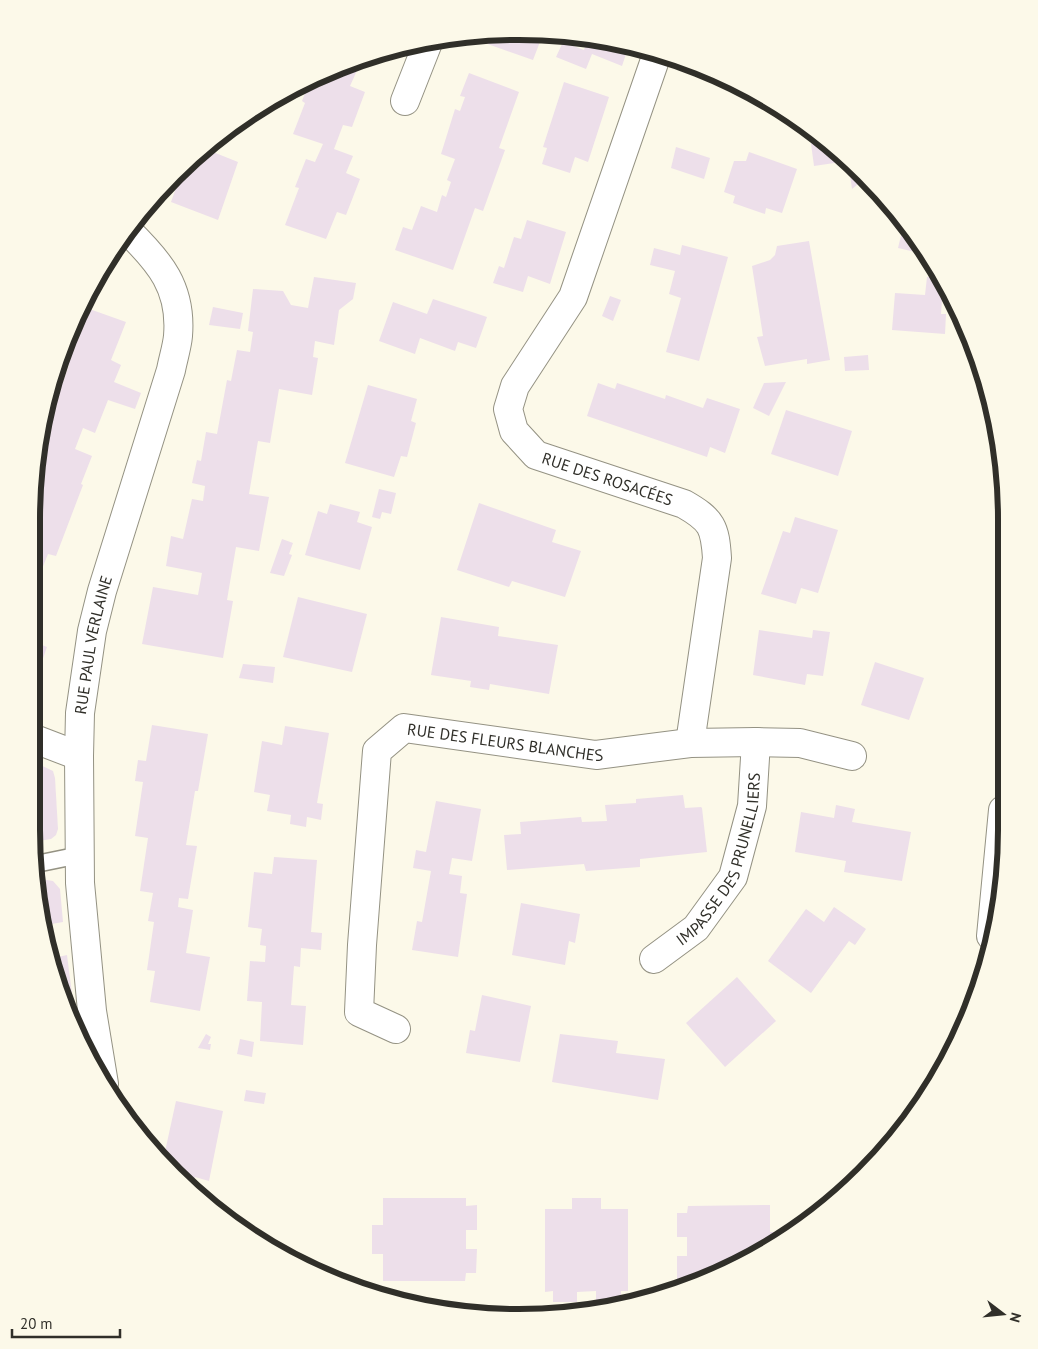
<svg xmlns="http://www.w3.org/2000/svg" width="1038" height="1349" viewBox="0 0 1038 1349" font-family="'PT Sans',sans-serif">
  <rect width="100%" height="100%" fill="#fcf9e9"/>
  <g fill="#eddfea">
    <path d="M519,31L543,34L533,60L482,42L481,44L468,39L469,36Z"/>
    <path d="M588,38L614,41L629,45L622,66L592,54L586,69L556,57L563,42L584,50Z"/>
    <path d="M349,63L359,66L350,86L365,92L352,127L343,125L334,149L353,156L346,173L360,179L346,215L337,212L326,239L285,225L299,188L295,187L306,159L315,162L323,144L293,134L305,103L302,101L310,80L333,68Z"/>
    <path d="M469,73L519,92L499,148L505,150L483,211L475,208L453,270L395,250L403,227L412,230L421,206L437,212L442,195L446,197L451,182L447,180L455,159L441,154L455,109L460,111L465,97L460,96Z"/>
    <path d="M564,82L609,97L588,162L575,157L570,173L542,164L547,148L543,147Z"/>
    <path d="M809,129L848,161L814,166Z"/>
    <path d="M676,147L710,158L704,179L671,168Z"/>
    <path d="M203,148L238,162L218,220L171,202L176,188L167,185Z"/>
    <path d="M749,152L797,169L782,213L766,208L765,214L733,203L735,196L724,192L734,161H746Z"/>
    <path d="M848,161L862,172L863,180L852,189Z"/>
    <path d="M527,220L566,232L550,284L528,276L523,292L493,283L499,266L504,268L514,237L521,239Z"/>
    <path d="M904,223L925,248L928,255L898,248Z"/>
    <path d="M809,241L830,360L807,364V359L765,366L757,337L763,336L752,266L770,260L775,255L777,246Z"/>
    <path d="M682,245L728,257L699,361L666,352L681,298L669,294L675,271L650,265L654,248L680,255Z"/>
    <path d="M314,277L356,283L353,299L339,310L334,345L315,341L313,357L318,358L312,395L279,389L270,443L258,441L249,494L269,497L259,551L236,547L227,600L233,601L223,658L142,644L153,587L198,595L202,573L166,566L171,536L183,539L192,499L203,501L205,486L192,483L197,460L201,461L206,432L217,434L227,380L231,381L237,350L250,352L253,332L248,331L253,289L283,291L291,305L308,308Z"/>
    <path d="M927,277H939L951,301L942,300L941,314H946L945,334L892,330L895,293L925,295Z"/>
    <path d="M610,296L621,300L613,321L602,316Z"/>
    <path d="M433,299L487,317L476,348L458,342L455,351L420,338L415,354L379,341L393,302L427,314Z"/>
    <path d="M81,306L126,322L111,360L121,365L114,382L141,393L135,409L108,400L95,433L83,428L75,449L92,456L81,484L83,485L56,556L48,554L36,584L40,585L32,605V487L38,451L44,436L41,435L45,412L51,415L69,365L60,361Z"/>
    <path d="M213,307L243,313L240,329L209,325Z"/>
    <path d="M868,355L869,370L845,371L844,357Z"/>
    <path d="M786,382L769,416L753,408L764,383Z"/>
    <path d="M598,383L615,389L617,383L665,399L666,395L703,408L707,398L740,409L725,453L710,447L707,457L587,416Z"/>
    <path d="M368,385L417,399L411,421L416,423L407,457L401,456L394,477L345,463Z"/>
    <path d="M786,410L852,431L838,476L771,454Z"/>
    <path d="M379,489L396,493L391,514L382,512L380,519L372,517Z"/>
    <path d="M479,503L556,530L552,542L581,551L565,597L512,581L509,587L457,570Z"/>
    <path d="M330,504L360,512L357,522L372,527L360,570L305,555L318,511L327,514Z"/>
    <path d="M795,517L838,530L818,593L801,588L796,604L761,594L783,531L790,533Z"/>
    <path d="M282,539L293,543L289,554L292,555L284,576L270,573Z"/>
    <path d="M298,597L367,614L352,672L283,657Z"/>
    <path d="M441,617L499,627L498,636L558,645L549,694L490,684L489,690L470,687L471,681L431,675Z"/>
    <path d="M759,630L812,638L813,630L830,632L823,676L807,674L805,685L753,675Z"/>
    <path d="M32,641L47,647L39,670L32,667Z"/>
    <path d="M875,662L924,678L909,720L861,705Z"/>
    <path d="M243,664L275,667L273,683L239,678Z"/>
    <path d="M152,725L208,734L198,791H195L186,845L197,846L188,899L179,898L178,907L193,910L186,953L210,957L200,1011L150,1002L155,971L147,970L154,922L148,921L153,893L140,891L148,838L135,836L143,782L135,781L138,760L146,761Z"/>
    <path d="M285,726L329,733L317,803L323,804L321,820L307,817L306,827L290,824L291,815L267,811L270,795L254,792L262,741L282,745Z"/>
    <path d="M34,762L53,771L55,778L58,829L56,835L51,839L33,842L31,830V770Z"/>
    <path d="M683,795L685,808L701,807L702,808L707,852L640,859V867L586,871L584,864L507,870L504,835L521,834L520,822L581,817L582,822L607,821L605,805L636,803V799Z"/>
    <path d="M436,801L481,809L472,861L452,858L449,874L462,876L460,893L467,894L458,957L412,950L417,921L422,922L431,871L413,868L416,850L426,852Z"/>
    <path d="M836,805L855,809L852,822L911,832L902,881L844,872L846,861L795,852L801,812L834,818Z"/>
    <path d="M274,857L317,860L311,932L322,933L321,950L301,948L300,967L294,966L291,1005L306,1006L303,1045L260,1041L262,1002L247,1001L250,961L265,962L266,946L260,945L262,929L248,927L254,872L272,874Z"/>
    <path d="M47,880L53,881L60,889L63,922L46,925L47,928L44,929L38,882Z"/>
    <path d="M521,903L580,914L575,943L569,941L565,965L512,955Z"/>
    <path d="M834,907L866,929L855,945L849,941L811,993L768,961L806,909L824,922Z"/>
    <path d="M67,955L74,1009V1018L49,959Z"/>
    <path d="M737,977L776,1021L725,1067L686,1023Z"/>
    <path d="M482,995L531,1006L520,1062L466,1053L470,1030L475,1031Z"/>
    <path d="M206,1034L211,1037L208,1044H211L210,1050L198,1048Z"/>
    <path d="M560,1034L618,1041L616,1053L665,1059L658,1100L552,1082Z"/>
    <path d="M240,1039L254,1042L252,1057L237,1054Z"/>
    <path d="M246,1090L266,1093L264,1104L244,1101Z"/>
    <path d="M176,1101L223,1111L209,1181L195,1177L193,1189L174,1175L163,1161Z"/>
    <path d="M383,1198H466V1206L477,1205V1230H466V1249H477L476,1273H466L465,1281H383V1254H372V1225H383Z"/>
    <path d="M572,1198H601V1209H628V1291H621V1301L596,1302V1291L577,1292V1302H553V1291L545,1292V1209H572Z"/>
    <path d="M770,1205V1232H781V1240L688,1286L687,1280L677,1281V1256H687V1237H677V1213H687L688,1206Z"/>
  </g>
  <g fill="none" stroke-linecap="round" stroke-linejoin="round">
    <defs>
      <path id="service" d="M36,864L80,855"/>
      <g id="minor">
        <path id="s1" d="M657,54L573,297L515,386L508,409L514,431L536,455L684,504C712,520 715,527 717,558L690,743"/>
        <path d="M405,101L429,40"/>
        <path d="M32,738L79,756"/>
        <path id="s2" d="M654,959L696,928L733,877L752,806L756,742"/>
        <path id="s3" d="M396,1029L359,1012L362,945L377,751L404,728L596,755L690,743L756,742L800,743L852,756"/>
        <path id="s4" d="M104,1084L92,1011L80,883L79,756L80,713L92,631L102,591L171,370C173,359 177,347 178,336C182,288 160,262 127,230"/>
      </g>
      <path id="tertiary" d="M991,936L1003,810"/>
    </defs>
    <use href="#service" stroke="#949283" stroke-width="19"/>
    <use href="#minor" stroke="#949283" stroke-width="30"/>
    <use href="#tertiary" stroke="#949283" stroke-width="30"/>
    <use href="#service" stroke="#fff" stroke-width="16"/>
    <use href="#minor" stroke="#fff" stroke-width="28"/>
    <use href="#tertiary" stroke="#fff" stroke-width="28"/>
  </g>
  <g text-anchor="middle" stroke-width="4.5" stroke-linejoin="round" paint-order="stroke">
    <g font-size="16" fill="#302f29" stroke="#fcf9e9">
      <text dy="6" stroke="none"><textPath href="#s1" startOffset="518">RUE DES ROSACÉES</textPath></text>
      <text dy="6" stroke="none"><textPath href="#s4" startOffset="442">RUE PAUL VERLAINE</textPath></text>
      <text dy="6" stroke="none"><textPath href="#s3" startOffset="440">RUE DES FLEURS BLANCHES</textPath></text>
      <text dy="6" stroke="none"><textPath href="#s2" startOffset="126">IMPASSE DES PRUNELLIERS</textPath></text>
    </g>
  </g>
  <path d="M0 0H1038V1349H0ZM519 40H519A479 479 0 0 1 998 519V830A479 479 0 0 1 519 1309H519A479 479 0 0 1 40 830V519A479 479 0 0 1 519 40Z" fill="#fcf9e9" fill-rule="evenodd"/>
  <path fill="none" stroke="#302f29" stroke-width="6" d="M519 40H519A479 479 0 0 1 998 519V830A479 479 0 0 1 519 1309H519A479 479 0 0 1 40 830V519A479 479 0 0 1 519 40Z"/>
  <g transform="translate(1003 1314) rotate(106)" stroke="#fcf9e9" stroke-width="4" paint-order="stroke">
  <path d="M0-4L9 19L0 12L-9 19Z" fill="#302f29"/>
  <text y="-8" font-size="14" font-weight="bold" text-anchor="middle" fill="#302f29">N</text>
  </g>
  <path d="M12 1329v8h108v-8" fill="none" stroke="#302f29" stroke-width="2.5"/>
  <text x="20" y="1329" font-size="15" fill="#302f29" stroke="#fcf9e9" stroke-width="4" paint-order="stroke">20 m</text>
</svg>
